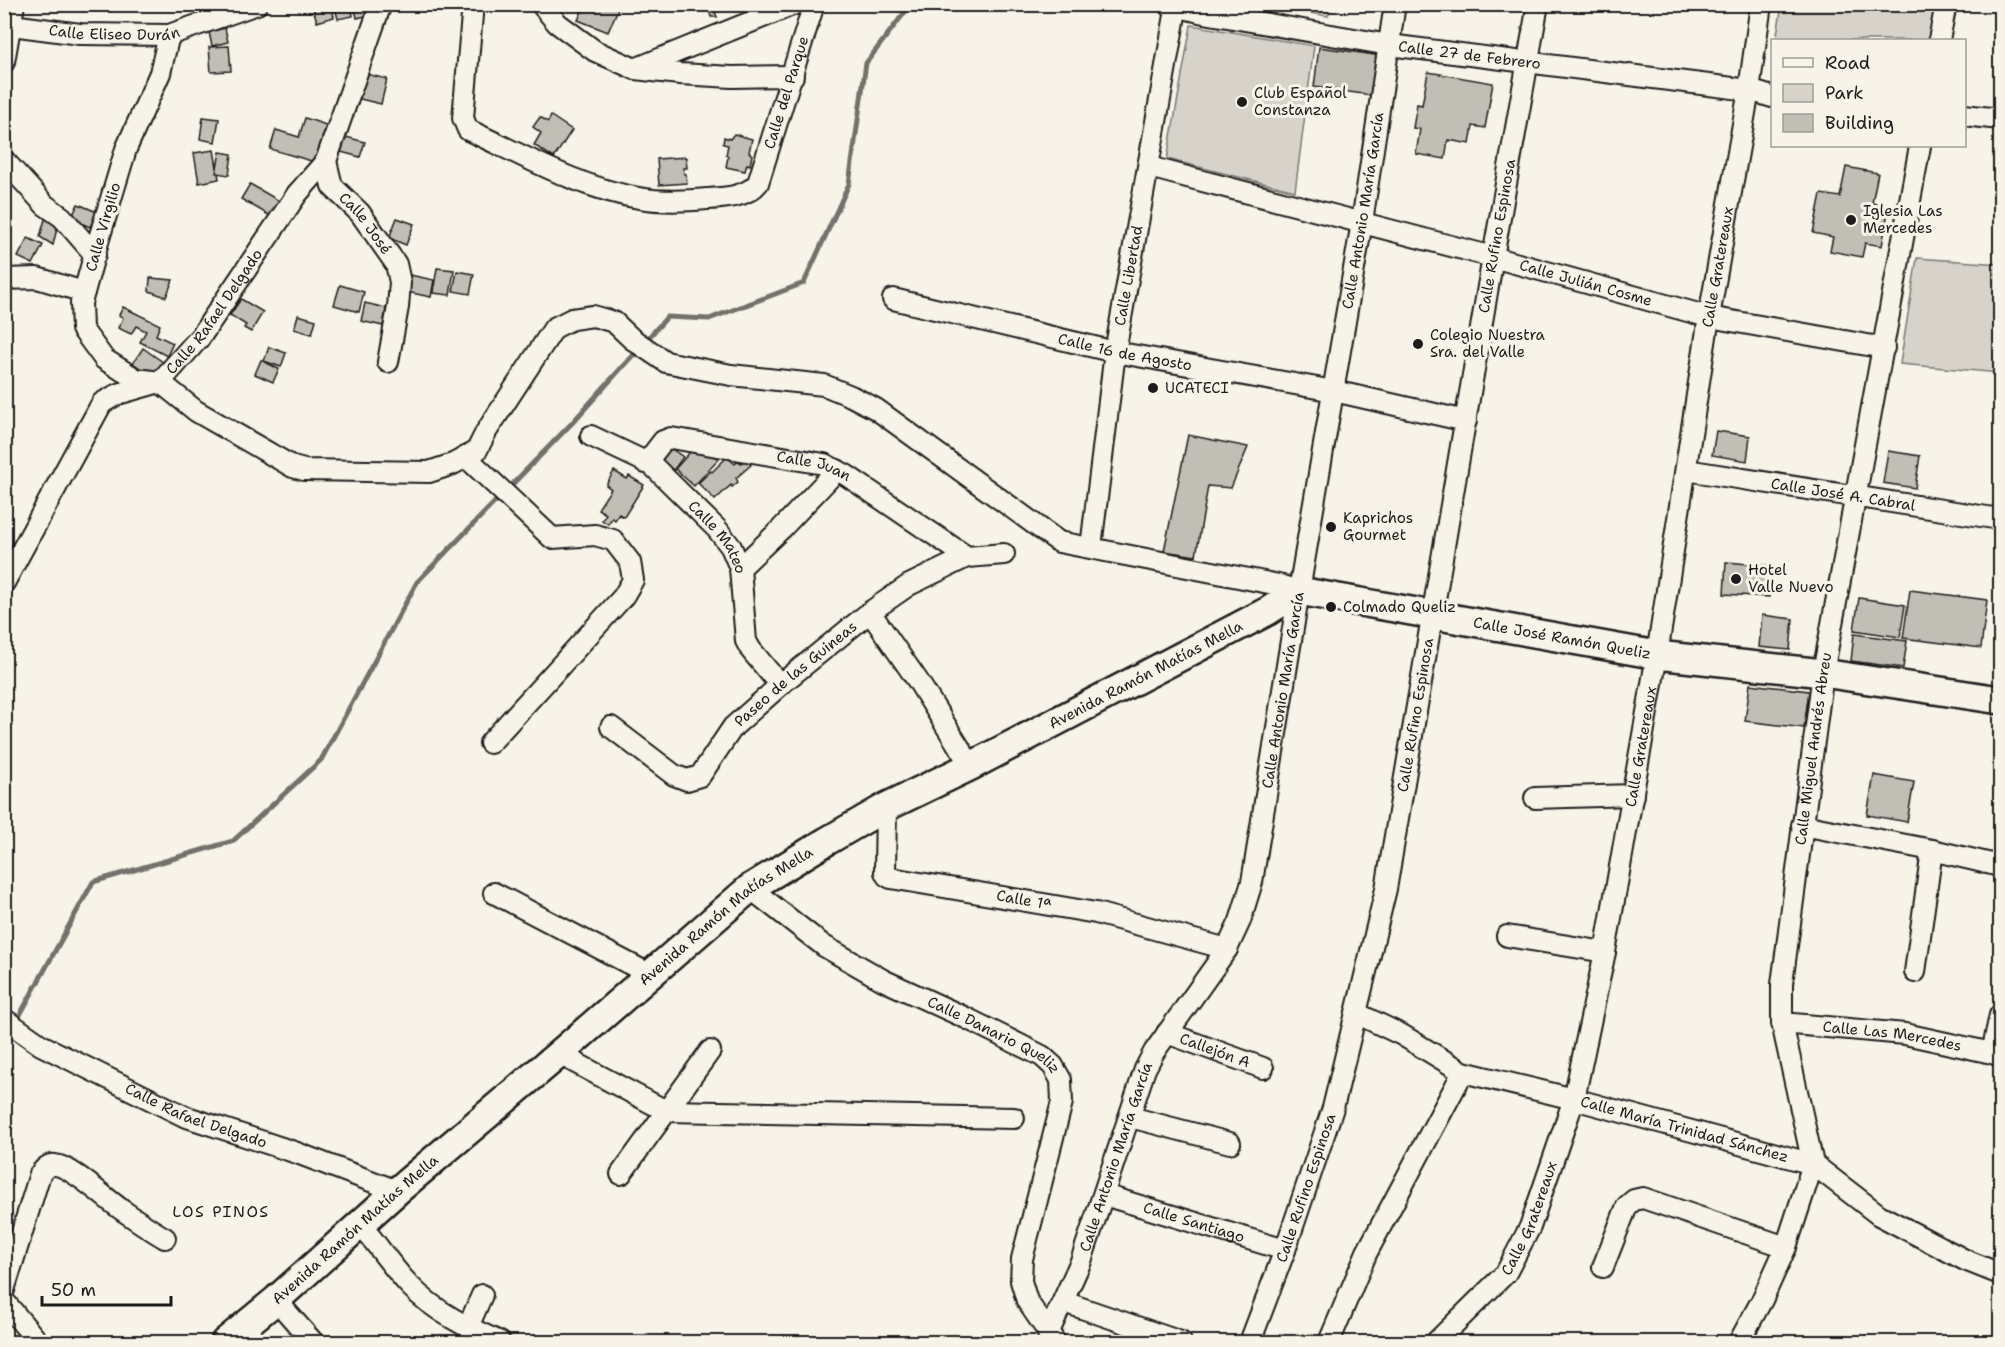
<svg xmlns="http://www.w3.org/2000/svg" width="2005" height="1347" viewBox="0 0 2005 1347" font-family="'Shantell Sans',sans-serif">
  <rect width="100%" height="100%" fill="#f7f3e8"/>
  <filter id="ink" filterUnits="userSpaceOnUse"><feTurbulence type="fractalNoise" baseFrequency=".0167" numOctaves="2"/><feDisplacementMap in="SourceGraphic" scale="12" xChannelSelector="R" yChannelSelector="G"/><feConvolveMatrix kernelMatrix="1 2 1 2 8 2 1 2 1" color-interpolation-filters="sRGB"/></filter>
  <g filter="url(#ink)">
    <g fill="#d7d3cb" stroke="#7a7874" stroke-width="1.5">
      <path d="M1259,5H1331L1328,16Z"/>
      <path d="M1782,5H1936L1928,40H1776Z"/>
      <path d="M1191,25L1314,46L1295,191L1167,159Z"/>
      <path d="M1917,258L2000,264V373L1900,364Z"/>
    </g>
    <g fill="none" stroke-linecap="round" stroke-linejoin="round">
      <g stroke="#72716c" stroke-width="5">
        <path d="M16,1022L93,882L233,841L321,760L417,582L572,423L667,317L709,319L804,283L849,184L866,63L911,4"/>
        <path d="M4,1044L12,1031"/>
      </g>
    </g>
    <g fill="#c0beb5" stroke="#1c1c1c" stroke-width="1.5">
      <path d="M312,4H331L334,17L317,22Z"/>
      <path d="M334,4H351L353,16L338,19Z"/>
      <path d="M354,4H368L370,15L357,18Z"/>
      <path d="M585,4H620L608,32L578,20Z"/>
      <path d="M707,4H718L713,6L717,17H711Z"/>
      <path d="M225,28L228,42L212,46L209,32Z"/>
      <path d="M229,46L231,71L211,72L209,47Z"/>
      <path d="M1319,47L1382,56L1377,96L1314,87Z"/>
      <path d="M1428,72L1493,83L1485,128L1473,126L1470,144L1448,140L1445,159L1416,154L1420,129L1413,128L1417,104L1422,105Z"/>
      <path d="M366,74L387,79L381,104L360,99Z"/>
      <path d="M551,116L572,130L554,158L534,145L541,133L533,127L540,117L548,122Z"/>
      <path d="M203,117L219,119L215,142L200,139Z"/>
      <path d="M305,118L326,125L315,162L270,149L276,130L299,137Z"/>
      <path d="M734,134L752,139L749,152L752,155L750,165L747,164L745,171L726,167L728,157L726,155L728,145L723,144L724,137L730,139Z"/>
      <path d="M346,137L365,142L360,157L341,152Z"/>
      <path d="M214,150L219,179L199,183L194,153Z"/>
      <path d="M220,152L232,154L229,175L216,173Z"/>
      <path d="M686,157L687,168H683L684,174H686L687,183L659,185L657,159Z"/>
      <path d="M1846,167L1878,173L1872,203L1889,206L1882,246L1865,243L1862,257L1830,251L1833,237L1813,233L1821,194L1840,197Z"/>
      <path d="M250,184L281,202L272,217L241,199Z"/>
      <path d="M78,204L97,212L90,227L71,219Z"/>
      <path d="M47,212L59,220L53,245L40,237Z"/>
      <path d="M397,218L414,224L406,245L389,238Z"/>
      <path d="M28,238L43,245L33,264L18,257Z"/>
      <path d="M437,268L454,270L450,295L433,293Z"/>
      <path d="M457,271L474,274L470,294L453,291Z"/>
      <path d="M405,274L434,280L431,297L402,291Z"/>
      <path d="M150,278L173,280L166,297L149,291Z"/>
      <path d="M340,285L364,292L359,312L334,305Z"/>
      <path d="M241,299L263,312L251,332L244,328L246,325L230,315Z"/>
      <path d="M365,303L386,308L383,326L361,321Z"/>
      <path d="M123,307L160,325L156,335L173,343L167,356L140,342L146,331L136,326L131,334L118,328L123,318L119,315Z"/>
      <path d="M298,315L316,320L312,334L294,329Z"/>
      <path d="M269,347L286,353L281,367L264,361Z"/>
      <path d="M143,348L167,365L157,380L133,363Z"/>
      <path d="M261,360L279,369L273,382L255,374Z"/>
      <path d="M1716,431L1750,436L1747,461L1712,455Z"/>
      <path d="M1188,435L1248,447L1231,488L1208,486L1196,556L1164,551Z"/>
      <path d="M669,447L683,457L672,472L658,461Z"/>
      <path d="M691,451L720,458L694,486L675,469Z"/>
      <path d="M1888,451L1920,456L1915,488L1883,483Z"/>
      <path d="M727,457L735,464L738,461L741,463L747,460L751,465L736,478L738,482L732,487L731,485L715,500L698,483L711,471L712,472Z"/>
      <path d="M614,471L627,479L629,476L644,485L624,517L619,514L615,520L612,518L608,524L602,520L606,514L598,509L611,489L606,485Z"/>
      <path d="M1726,562L1772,566L1769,597L1724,594Z"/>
      <path d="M1910,590L1987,600L1981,648L1903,638Z"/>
      <path d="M1859,598L1905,605L1900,637L1854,630Z"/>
      <path d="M1762,615L1793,619L1790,650L1759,647Z"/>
      <path d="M1854,634L1907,641L1903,668L1851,661Z"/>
      <path d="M1750,684L1809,691L1804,728L1745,721Z"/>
      <path d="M1874,775L1914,782L1907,822L1867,815Z"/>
    </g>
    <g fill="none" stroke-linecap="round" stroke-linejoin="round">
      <defs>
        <g id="street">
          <path id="s1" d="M473,4L463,118L468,130C523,155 579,188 639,198C661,202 685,201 707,199C724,198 747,197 758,183L814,4"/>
          <path d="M541,4L557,23L595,51L635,69L680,74L732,77L793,76"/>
          <path id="s2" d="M1168,4L1204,13L1389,45L1749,90L1772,97"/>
          <path id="s3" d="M4,24L80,34L169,35L257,4"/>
          <path d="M169,35L160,73L126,149L98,242L81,303L82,329L104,359L136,379L160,382L196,411L293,467L304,470L429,472L453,464L466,457L477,450L486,432L554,328L572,319L593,316L614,322L632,339L666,362L731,375L824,385L851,396L876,409L1059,542L1279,585L1299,591"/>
          <path d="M1939,40L1946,4"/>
          <path d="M4,62L14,4"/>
          <path d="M637,68L795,4"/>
          <path d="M1964,115L2000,119"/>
          <path d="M4,160L45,205L62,217L95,255"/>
          <path id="s4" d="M326,161L332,186L360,213L396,264L400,282L398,307L388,362"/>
          <path id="s5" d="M1149,167L1493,257L1709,317L1884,348"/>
          <path d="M4,279L37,278L84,292"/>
          <path id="s6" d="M893,299L1115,352L1334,391L1466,421"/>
          <path id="s7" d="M591,436L652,465L717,529L731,547L740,568L746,641L751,650L780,685"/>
          <path d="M466,457L552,538L595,535L613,540L630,562L633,580L623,597L490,743"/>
          <path id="s8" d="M646,463L663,441L671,438L824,464L846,475L967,557"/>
          <path id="s9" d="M1686,470L2000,519"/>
          <path id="s10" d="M1091,547L1115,352L1177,4"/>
          <path d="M740,568L782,528L837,470"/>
          <path id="s11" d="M4,583L102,403L118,394L160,382L201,336L297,194L326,161L381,4"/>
          <path d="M870,612L918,681L971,766"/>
          <path id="s12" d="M611,727L674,775L687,780L700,776L733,727L786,680L870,612L909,585L967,557L1004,554"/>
          <path d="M1535,798L1633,795"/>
          <path d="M886,807L885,872L887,876L891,878L1096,913L1227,949"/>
          <path d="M1802,825L1932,850L2000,866"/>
          <path id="s13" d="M750,888L824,946L883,980L966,1018L1042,1056L1053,1066L1061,1080L1062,1102L1022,1259L1021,1281L1027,1301L1055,1342"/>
          <path d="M494,893L649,974"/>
          <path d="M1507,936L1605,952"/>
          <path d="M1915,972L1932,850"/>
          <path id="s14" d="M1356,1013L1402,1035L1463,1072L1574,1099L1813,1164L1879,1215L1965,1260L2000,1274"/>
          <path id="s15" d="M4,1019L41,1045L184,1116L297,1153L397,1191"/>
          <path id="s16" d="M1782,1023L1905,1034L1992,1053L2000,1056"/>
          <path id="s17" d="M1167,1033L1263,1068"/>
          <path d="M1992,1053L2000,1015"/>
          <path d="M559,1054L666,1111L1014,1118"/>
          <path d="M1130,1117L1230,1143"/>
          <path d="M621,1174L710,1051"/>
          <path id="s18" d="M1104,1195L1285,1250"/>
          <path d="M360,1224C377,1244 392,1267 410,1286C434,1311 468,1328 500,1342"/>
          <path d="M1603,1267L1627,1206L1634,1200L1643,1198L1786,1247"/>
          <path d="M4,1290L40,1174C44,1169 48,1164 55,1165C72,1166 109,1202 125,1212C138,1221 151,1230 165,1238"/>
          <path d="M276,1300L313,1342"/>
          <path d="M4,1301L38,1342"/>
          <path d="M1064,1302L1181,1342"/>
          <path d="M468,1327L482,1295"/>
          <path id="s19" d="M1048,1334L1081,1261L1145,1069L1154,1052L1227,949L1240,921L1252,882L1299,591L1362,222L1395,4"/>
          <path id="s20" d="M1250,1342L1285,1250L1333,1108L1386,889L1493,257L1538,4"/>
          <path d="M1329,1342L1367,1252L1463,1072"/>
          <path id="s21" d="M1436,1342L1506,1273L1530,1227L1574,1099L1605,952L1657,655L1709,317L1749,90L1761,4"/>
          <path id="s22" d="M1739,1342L1762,1300L1786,1247L1813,1164L1782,1023V984L1823,673L1920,146"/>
        </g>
        <g id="secondary">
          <path id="s23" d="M225,1342L276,1300L397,1191L559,1054L750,888L827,841L886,807L971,766L1268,611L1299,591L1657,655L1823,673L2000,700"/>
        </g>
      </defs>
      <use href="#street" stroke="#1c1c1c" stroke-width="24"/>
      <use href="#secondary" stroke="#1c1c1c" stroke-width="32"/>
      <use href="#street" stroke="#f7f3e8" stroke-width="20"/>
      <use href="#secondary" stroke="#f7f3e8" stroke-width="27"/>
    </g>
  </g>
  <g fill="#1c1c1c" stroke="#f7f3e8" stroke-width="2">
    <circle cx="1242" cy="102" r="6"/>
    <circle cx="1851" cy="220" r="6"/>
    <circle cx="1418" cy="344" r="6"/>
    <circle cx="1153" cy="388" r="6"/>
    <circle cx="1331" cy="527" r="6"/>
    <circle cx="1736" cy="579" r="6"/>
    <circle cx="1331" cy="607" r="6"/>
  </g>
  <g text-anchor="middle" stroke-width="6" stroke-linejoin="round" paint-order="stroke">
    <g font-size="15" fill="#1c1c1c" stroke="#f7f3e8">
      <text dy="5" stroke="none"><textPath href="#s3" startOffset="111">Calle Eliseo Durán</textPath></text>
      <text dy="5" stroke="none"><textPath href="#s2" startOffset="306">Calle 27 de Febrero</textPath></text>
      <text dy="5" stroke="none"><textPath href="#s1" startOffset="530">Calle del Parque</textPath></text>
      <text dy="5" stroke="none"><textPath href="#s19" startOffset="1180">Calle Antonio María García</textPath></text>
      <text dy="5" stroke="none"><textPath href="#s4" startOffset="76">Calle José</textPath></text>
      <text transform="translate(103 227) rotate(-74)" y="5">Calle Virgilio</text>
      <text dy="5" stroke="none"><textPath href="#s20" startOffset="1136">Calle Rufino Espinosa</textPath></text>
      <text dy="5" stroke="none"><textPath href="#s21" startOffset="1130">Calle Gratereaux</textPath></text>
      <text dy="5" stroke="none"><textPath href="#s10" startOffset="274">Calle Libertad</textPath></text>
      <text dy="5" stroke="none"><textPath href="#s5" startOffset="452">Calle Julián Cosme</textPath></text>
      <text dy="5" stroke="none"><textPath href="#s11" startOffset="356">Calle Rafael Delgado</textPath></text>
      <text dy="5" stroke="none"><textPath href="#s6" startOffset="238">Calle 16 de Agosto</textPath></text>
      <text dy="5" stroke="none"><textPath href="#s8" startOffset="182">Calle Juan</textPath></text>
      <text dy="5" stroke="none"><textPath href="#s9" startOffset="159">Calle José A. Cabral</textPath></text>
      <text dy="5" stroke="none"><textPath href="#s7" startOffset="166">Calle Mateo</textPath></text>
      <text dy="5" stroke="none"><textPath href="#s23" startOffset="1586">Calle José Ramón Queliz</textPath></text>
      <text dy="5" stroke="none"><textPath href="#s23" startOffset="1144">Avenida Ramón Matías Mella</textPath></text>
      <text dy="5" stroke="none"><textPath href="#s12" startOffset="248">Paseo de las Guineas</textPath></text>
      <text dy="5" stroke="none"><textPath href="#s19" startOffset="694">Calle Antonio María García</textPath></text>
      <text dy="5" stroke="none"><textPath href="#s20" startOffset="650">Calle Rufino Espinosa</textPath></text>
      <text dy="5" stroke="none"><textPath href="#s21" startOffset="644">Calle Gratereaux</textPath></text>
      <text dy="5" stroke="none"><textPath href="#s22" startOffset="614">Calle Miguel Andrés Abreu</textPath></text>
      <text transform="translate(1024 900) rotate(10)" y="5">Calle 1ª</text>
      <text dy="5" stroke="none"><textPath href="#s23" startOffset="658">Avenida Ramón Matías Mella</textPath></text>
      <text dy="5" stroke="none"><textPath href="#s16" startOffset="111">Calle Las Mercedes</textPath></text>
      <text dy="5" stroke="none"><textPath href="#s13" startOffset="286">Calle Danario Queliz</textPath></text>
      <text dy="5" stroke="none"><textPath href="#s17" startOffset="51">Callejón A</textPath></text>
      <text dy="5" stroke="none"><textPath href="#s15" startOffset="216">Calle Rafael Delgado</textPath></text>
      <text dy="5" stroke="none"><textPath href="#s14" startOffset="351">Calle María Trinidad Sánchez</textPath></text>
      <text dy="5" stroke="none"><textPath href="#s19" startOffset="190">Calle Antonio María García</textPath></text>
      <text dy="5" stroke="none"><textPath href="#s20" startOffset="164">Calle Rufino Espinosa</textPath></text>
      <text dy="5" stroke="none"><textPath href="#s21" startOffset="158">Calle Gratereaux</textPath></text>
      <text dy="5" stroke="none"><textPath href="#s18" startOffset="94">Calle Santiago</textPath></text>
      <text dy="5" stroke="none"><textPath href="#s23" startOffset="172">Avenida Ramón Matías Mella</textPath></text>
    </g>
    <g font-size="15" fill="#1c1c1c" stroke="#f7f3e8" text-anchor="start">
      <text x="1254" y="98">Club Español<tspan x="1254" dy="17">Constanza</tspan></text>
      <text x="1863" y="216">Iglesia Las<tspan x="1863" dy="17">Mercedes</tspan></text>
      <text x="1430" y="340">Colegio Nuestra<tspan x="1430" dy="17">Sra. del Valle</tspan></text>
      <text x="1165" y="393">UCATECI</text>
      <text x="1343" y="523">Kaprichos<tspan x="1343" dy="17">Gourmet</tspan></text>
      <text x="1748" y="575">Hotel<tspan x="1748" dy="17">Valle Nuevo</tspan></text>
      <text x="1343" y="612">Colmado Queliz</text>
    </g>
    <g font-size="16" letter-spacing="1.5" fill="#1c1c1c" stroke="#f7f3e8">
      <text x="221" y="1217">LOS PINOS</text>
    </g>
  </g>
  <rect width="2005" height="1347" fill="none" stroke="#f7f3e8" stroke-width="24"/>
  <rect x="12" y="12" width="1981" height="1323" fill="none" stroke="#1c1c1c" stroke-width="2" filter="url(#ink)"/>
  <rect x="1771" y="39" width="195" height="108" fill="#f7f3e8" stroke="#9f9d96" stroke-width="1.5"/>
  <rect x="1783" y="58" width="30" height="9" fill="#f7f3e8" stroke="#9f9d96" stroke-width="1.5"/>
  <text x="1825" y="69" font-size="18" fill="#1c1c1c">Road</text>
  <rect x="1783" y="84" width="30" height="18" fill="#d7d3cb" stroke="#9f9d96" stroke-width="1.5"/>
  <text x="1825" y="99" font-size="18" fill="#1c1c1c">Park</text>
  <rect x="1783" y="114" width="30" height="18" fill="#c0beb5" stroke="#9f9d96" stroke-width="1.5"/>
  <text x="1825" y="129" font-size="18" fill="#1c1c1c">Building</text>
  <path d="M42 1296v9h129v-9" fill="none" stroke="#1c1c1c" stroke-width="3"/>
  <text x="51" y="1296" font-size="18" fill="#1c1c1c" stroke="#f7f3e8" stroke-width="4.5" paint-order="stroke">50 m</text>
</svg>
